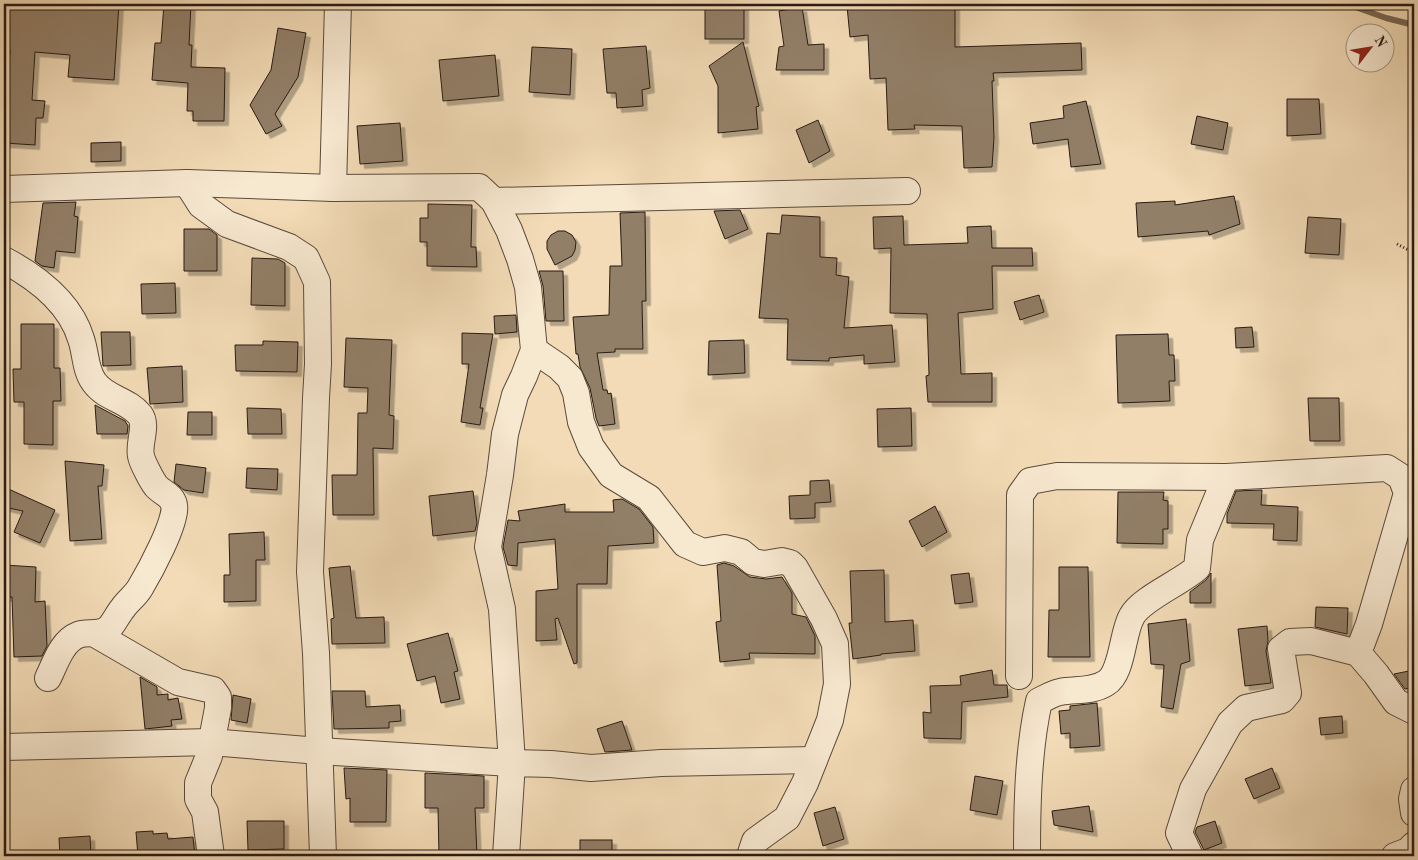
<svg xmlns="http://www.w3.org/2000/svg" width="1418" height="860" viewBox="0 0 1418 860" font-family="'Old Standard TT',serif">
  <defs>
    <filter id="shadow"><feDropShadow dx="4.5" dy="4.5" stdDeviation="0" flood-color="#0004"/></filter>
  </defs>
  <rect width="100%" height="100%" fill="#f2dbb6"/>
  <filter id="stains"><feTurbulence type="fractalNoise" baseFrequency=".004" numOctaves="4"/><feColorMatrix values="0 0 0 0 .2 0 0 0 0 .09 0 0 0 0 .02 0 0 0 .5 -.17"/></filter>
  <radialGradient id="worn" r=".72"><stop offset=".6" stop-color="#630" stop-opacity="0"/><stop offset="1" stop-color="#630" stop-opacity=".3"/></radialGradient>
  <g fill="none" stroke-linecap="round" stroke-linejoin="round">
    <path stroke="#796754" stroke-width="6" d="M1347,4L1386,18L1414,25"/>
  </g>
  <g fill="#927f68" stroke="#291b14" filter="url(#shadow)">
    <path d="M8,4H119L114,80L68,77L70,55L35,52L32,100L45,101L43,118H36L35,145L4,143V98H7L10,50L4,49Z"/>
    <path d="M164,4H191L189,45H192L191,67L225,68L224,121H193V111H187L188,83L152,80L155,43H161Z"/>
    <path d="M883,4H955V47L1081,43L1082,70L993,73L994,81H992L994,138L992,167L964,168L962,126L914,125L915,129L888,130L886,78L870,79L868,35L850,37L847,6Z"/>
    <rect x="705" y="5" width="39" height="34"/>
    <path d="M802,7L808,45L824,44V70H776L779,47L784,46L779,11Z"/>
    <path d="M278,28L306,33L298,77L275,114L282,126L266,134L250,105L271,70Z"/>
    <path d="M743,42L759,106L756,107L758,129L718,133V86L709,66Z"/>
    <path d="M646,46L650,88L642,90L643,106L617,108L616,93H607L603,49Z"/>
    <path d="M532,47L572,49L570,95L529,92Z"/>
    <path d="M495,55L499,96L443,101L439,60Z"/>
    <path d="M1287,99H1319L1321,134L1287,136Z"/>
    <path d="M1086,101L1101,164L1071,167L1068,139L1033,144L1030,123L1064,118L1063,106Z"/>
    <path d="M1197,116L1228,123L1223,150L1191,144Z"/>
    <path d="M818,120L830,151L809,163L796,130Z"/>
    <path d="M400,123L403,161L360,164L357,126Z"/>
    <path d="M121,142V161L91,162V143Z"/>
    <path d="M1234,196L1240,224L1209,235L1208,231L1138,237L1136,203L1175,201V205Z"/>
    <path d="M76,202L74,216L78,217L75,253L56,251L54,268L42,266L35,261L43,203Z"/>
    <path d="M428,204L472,205L471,247H476L477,267L427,266V242H420V218H428Z"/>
    <path d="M740,210L748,229L725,239L714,211Z"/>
    <path d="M645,212L646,301H642L643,349H615V352L597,353L603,390H607L608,394L611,393L615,424L599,426L596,418L590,388L580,367L578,354H576L573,317L609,315L610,266H622L620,213Z"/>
    <path d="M782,215L820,217V257L837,258L836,275L849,277L844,328L892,325L895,362L864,364V355L829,358V361L787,360L788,319L759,318L767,233L780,234Z"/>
    <path d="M903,216L904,245L968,243L967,227L991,226L992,248H1032L1033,266H992L993,309L958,313L961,374L992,373V402H928L926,376L929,375L927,314L890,313L891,248L874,249L873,217Z"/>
    <path d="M1308,217L1341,219L1339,255L1305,253Z"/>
    <path d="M184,229H209L217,235V271H184Z"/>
    <path d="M558,231H565L572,235L576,242L575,250L572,256L555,265L547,249V241L551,235Z"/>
    <path d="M252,258L278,259L285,263V306L251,305Z"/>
    <path d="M539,271H563L564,321H546L543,286Z"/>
    <path d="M175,283L176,313L142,314L141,284Z"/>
    <path d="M1039,295L1044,312L1020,320L1014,302Z"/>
    <path d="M516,315L517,332L495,334L494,316Z"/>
    <path d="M21,324H54V368H60L61,401H53V445L24,444V402H14L13,369H21Z"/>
    <path d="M1252,327L1254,347L1236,348L1235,328Z"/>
    <path d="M101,332H130L131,365L103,366Z"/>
    <path d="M462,333L493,334L480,408H483L480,425L461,422L469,364H462Z"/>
    <path d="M1168,334L1169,355H1174L1175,381H1169L1170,401L1118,403L1116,335Z"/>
    <path d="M346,338L392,340L389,415L394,416L393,449L373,448L374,515H333L332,475H357L358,413H367L368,388L344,387Z"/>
    <path d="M744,340L745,373L708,375L709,341Z"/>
    <path d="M263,341L298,342L297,372L236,371L235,345H263Z"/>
    <path d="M182,366L183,402L150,404L147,368Z"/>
    <path d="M1308,398H1339L1340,441H1310Z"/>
    <path d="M95,405L125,421L128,426L127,434H97Z"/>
    <path d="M247,408L281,409L282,434H248Z"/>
    <path d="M911,408L912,446L878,447L877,409Z"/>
    <path d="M188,412H212V435H187Z"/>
    <path d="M65,461L104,465L102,486H98L102,539L70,541Z"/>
    <path d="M176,464L206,468L203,493L184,490L174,482Z"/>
    <path d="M247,468L278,469L277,490L246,488Z"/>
    <path d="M829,480L831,502L815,503V518L790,519L789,496L810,495V481Z"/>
    <path d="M4,487L55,510L40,543L14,532L23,511L4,507Z"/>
    <path d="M1262,490L1261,505L1298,507L1297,541L1273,540L1274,524L1227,523V514L1236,491Z"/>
    <path d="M473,491L477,523L475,531L433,536L429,496Z"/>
    <path d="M1118,492H1164L1163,500L1168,501V529H1163V544L1117,543Z"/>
    <path d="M622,499L639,509L653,527L654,543L608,546L607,584H577V663L574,664L558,618L555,619L557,640L536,641V591L558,589L555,539L518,543L517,566L508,565L503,547L508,520L520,521L518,511L565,504V512H614L613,500Z"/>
    <path d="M935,506L947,532L922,547L909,521Z"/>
    <path d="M264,532L265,560H256V601L224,602V575H230L229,534Z"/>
    <path d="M724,563L734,566L750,577L766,579L782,577L792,593V614L806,617L815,636V654L749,653L750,659L720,662L716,622L721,621L717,565Z"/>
    <path d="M4,565L36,567L35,602L45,601L47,646L42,656L14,657L12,597H4Z"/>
    <path d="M350,566L356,618L384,617L385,643L332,644L331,619L334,618L329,568Z"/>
    <path d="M1059,567H1088L1090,657H1048L1049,610H1059Z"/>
    <path d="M884,570L885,622L913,620L915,651L881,654V655L853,659L849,623H852L850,571Z"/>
    <path d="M969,573L973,602L955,604L951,575Z"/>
    <path d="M1211,573V603H1190V592L1206,580Z"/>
    <path d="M1316,607L1348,608L1347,634L1315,627Z"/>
    <path d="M1186,619L1190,661L1181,664L1173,709L1161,707L1164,665L1151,664L1148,624Z"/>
    <path d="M1267,626L1268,641L1266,651L1271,683L1245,686L1238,629Z"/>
    <path d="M448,633L458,671L454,672L460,699L441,703L435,676L417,681L407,644Z"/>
    <path d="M992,670L994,685H1007L1008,697L962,702L961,739L924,738L923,712L931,713L930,686L961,685L960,676Z"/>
    <path d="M1414,670V687L1405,689L1394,674Z"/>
    <path d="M140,677L157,687V695L168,694V700L178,698L182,719L171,720L172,726L145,729Z"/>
    <path d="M332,691H365L366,707L400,705L401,721L389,722V728L334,729Z"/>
    <path d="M233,695L251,699L247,723L231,720Z"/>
    <path d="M1097,703L1100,746L1070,748V733L1061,734L1059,711L1070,710V706Z"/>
    <path d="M1342,716L1343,733L1321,735L1319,718Z"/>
    <path d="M622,721L632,750L605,752L597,729Z"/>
    <path d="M344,768L387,770L386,822H350V798L346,799Z"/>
    <path d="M1272,768L1280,788L1254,799L1245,779Z"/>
    <path d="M425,773L484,776V808H475L477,856H439L438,808H425Z"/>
    <path d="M975,776L1003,781L997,815L970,810Z"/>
    <path d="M1089,806L1093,832L1054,825L1052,811Z"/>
    <path d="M835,807L844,839L823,846L814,813Z"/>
    <path d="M247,821H284V849L248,850Z"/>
    <path d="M1215,821L1222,843L1204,850L1195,832L1197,827Z"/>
    <path d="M153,831V834L167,833L168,839L193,837L195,856H138L136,832Z"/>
    <path d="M90,836L91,856H60L59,838Z"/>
    <rect x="580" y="840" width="32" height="16"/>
  </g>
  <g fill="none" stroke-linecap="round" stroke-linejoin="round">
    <defs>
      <g id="minor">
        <path d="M187,183L201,205L227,224L289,247L306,258L317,282L318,364L316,398L310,572L316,653L323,856"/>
        <path d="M333,188L338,4"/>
        <path d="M4,189L187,183L333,188L479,187L494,201L509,230L520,259L528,287L534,350L524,376L515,395L505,434L500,475L488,547L502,609L512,763L319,751L211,742L4,747"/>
        <path d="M494,201L907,191"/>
        <path d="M4,260C36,277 70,302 81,339C86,353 85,370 94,382C106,399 127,399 140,415C148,426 138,443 141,456C142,462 152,481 156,486C162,493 172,495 174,505C178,520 149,573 140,588C136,595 128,601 123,608C118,614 115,621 110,627C99,637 88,631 78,635C62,641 55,664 48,678"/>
        <path d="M534,350L559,367L570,378L576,393L581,422L591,447L611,475L649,498L685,544L703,552L725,548L741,552L753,562L764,564L782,561L790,563L795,568L824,619L835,644L837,684L830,720L805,783L787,818L755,841L750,856"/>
        <path d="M95,634L178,682L213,690L218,697V708L209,756L198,783V799L205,812L211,856"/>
        <path d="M1019,676L1020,495L1030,481L1057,476L1226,477L1387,468L1401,477L1407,493L1369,624L1358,653L1376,674L1396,702L1414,711"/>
        <path d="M1414,790L1412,799L1414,813"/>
        <path d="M506,856L512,763L551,764L591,768L661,763L814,760"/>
        <path d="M1027,856C1027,806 1028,750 1039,701C1046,698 1053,693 1060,692C1075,689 1092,692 1106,683C1123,673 1122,632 1132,616C1141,599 1180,583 1197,568L1200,540L1226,477"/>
        <path d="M1190,856L1179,833L1193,789L1230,723L1246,708L1282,700L1288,693L1281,649L1290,642L1311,641L1358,653"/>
        <path d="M1395,856L1408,851L1414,845"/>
      </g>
    </defs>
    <use href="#minor" stroke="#5b4b3c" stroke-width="28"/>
    <path stroke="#291b14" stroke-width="3" stroke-dasharray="1 2.5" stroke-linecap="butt" d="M1397,244L1414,253"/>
    <use href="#minor" stroke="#f7e8d0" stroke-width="26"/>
  </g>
  <rect width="1418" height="860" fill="none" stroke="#f2dbb6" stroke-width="20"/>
  <rect x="5" y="5" width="1408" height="850" fill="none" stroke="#291b14" stroke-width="2.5"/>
  <rect x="10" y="10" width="1398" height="840" fill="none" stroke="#291b14"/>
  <g transform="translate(1370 48) rotate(59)"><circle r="24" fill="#f7e8d0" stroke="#a59685"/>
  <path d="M0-4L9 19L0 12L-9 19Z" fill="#8f2418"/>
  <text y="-8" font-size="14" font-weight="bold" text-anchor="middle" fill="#291b14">N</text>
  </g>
  <rect width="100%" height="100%" filter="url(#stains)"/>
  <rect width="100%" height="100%" fill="url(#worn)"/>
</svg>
